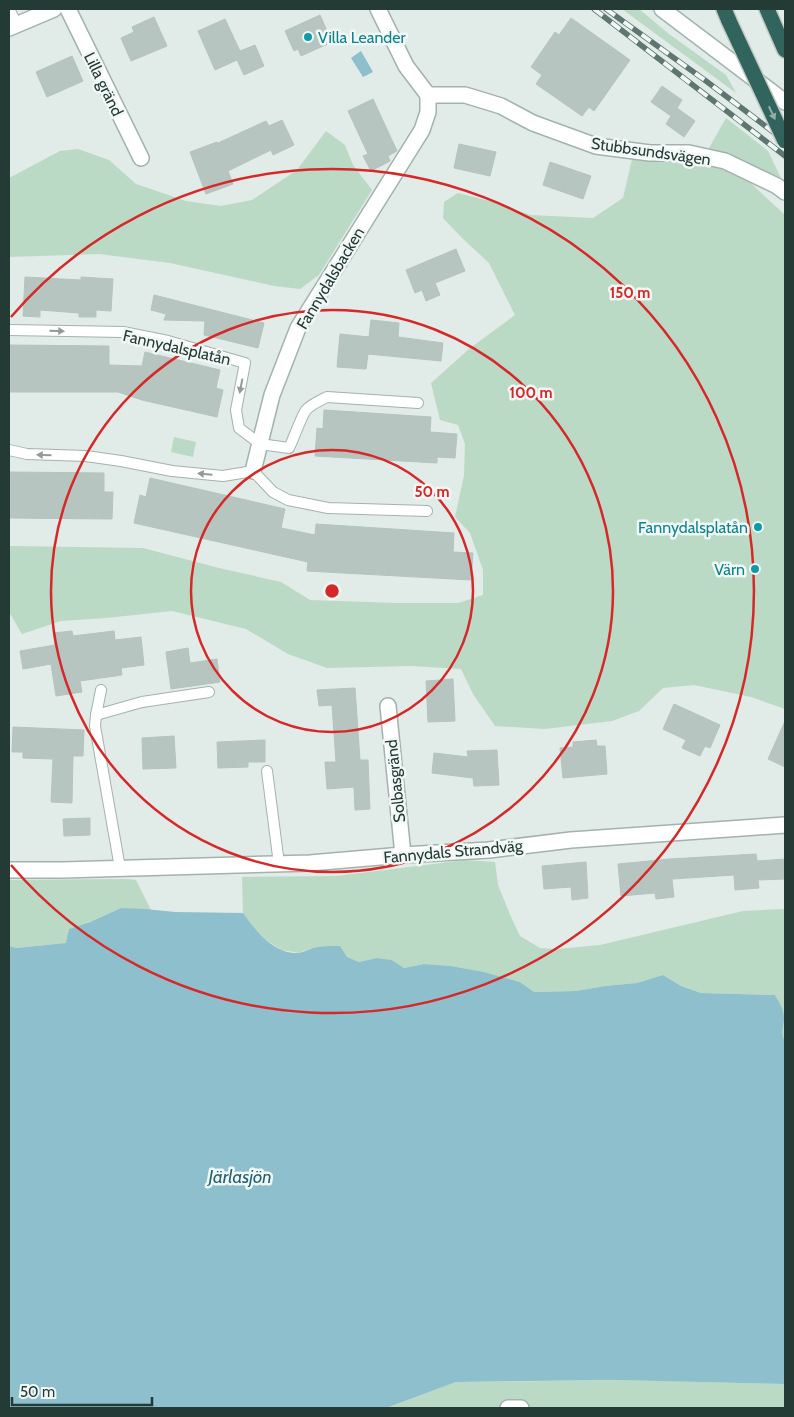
<svg xmlns="http://www.w3.org/2000/svg" width="794" height="1417" viewBox="0 0 794 1417" font-family="Cabin,sans-serif">
  <rect width="100%" height="100%" fill="#e1ebe7"/>
  <g fill="#bbdac5">
    <path d="M622,9H639L669,34L726,75L736,93Z"/>
    <path d="M726,118L768,151L781,178L709,148Z"/>
    <path d="M326,131L345,145L353,165L372,190L319,275L300,289L274,286L170,263L99,254L9,257V178L60,151L78,149L109,160L136,184L186,201L221,206L252,200L297,170Z"/>
    <path d="M633,155L671,157L714,165L744,177L785,215V709L751,697L694,685L663,688L639,711L612,721L545,729L495,726L473,694L461,669L411,666L327,668L288,654L246,629L172,611L106,618L61,621L22,634L9,612V546L143,548L219,568L281,582L310,600L397,603H458L483,595V570L470,533L455,517L464,475L465,444L458,425L440,420L431,383L469,349L515,315L489,263L461,237L443,218L444,202L458,193L498,203L530,215L593,218L623,198Z"/>
    <path d="M174,437L196,442L193,457L171,452Z"/>
    <path d="M466,860L495,862L498,885L511,917L520,936L540,948L558,949L600,945L743,911L785,909V1042C780,1030 784,1029 784,1018C784,1009 779,1002 775,995L701,993L681,986L663,975L637,983L605,986L576,991L534,992L520,982L484,972L451,966L424,964L404,968L392,960L377,958L359,962L347,957L311,948L299,953L282,950L269,942L255,930L243,913L242,877L336,876Z"/>
    <path d="M125,879L136,880L151,910L121,908L92,921L69,929L67,943L15,948L9,946V880Z"/>
    <path d="M631,1380L785,1384V1408H386L456,1382Z"/>
  </g>
  <g fill="#8dbfcc">
    <path d="M361,51L373,72L363,77L351,58Z"/>
    <path d="M121,908L145,909L175,912L243,913C255,930 274,954 298,953C303,953 308,949 313,948C322,946 331,946 340,946L347,957L359,962L377,958L392,960L404,968L424,964L451,966L484,972L520,982L534,992L576,991L605,986L637,983L663,975L681,986L701,993L775,995C779,1002 784,1009 784,1018C784,1029 780,1030 785,1042V1384L618,1380L456,1382L386,1408H9V946L16,948L66,943L69,929L90,922Z"/>
  </g>
  <g fill="#b7c5c0" stroke="#b4c4be">
    <path d="M320,15L332,42L301,56L298,49L294,51L285,31Z"/>
    <path d="M154,17L167,46L131,61L121,38L134,32L132,27Z"/>
    <path d="M571,18L630,60L594,111L589,107L582,116L536,84L542,75L531,67L555,32L559,35Z"/>
    <path d="M225,19L240,51L255,45L264,66L244,75L237,60L215,70L198,31Z"/>
    <path d="M72,56L83,81L47,97L36,72Z"/>
    <path d="M662,86L682,100L677,108L695,121L684,137L666,124L671,116L651,102Z"/>
    <path d="M373,99L397,151L388,156L390,161L371,171L363,156L368,154L348,111Z"/>
    <path d="M282,120L294,145L273,155L271,150L228,171L233,184L206,194L190,152L217,142L218,143L266,121L269,126Z"/>
    <path d="M459,144L496,152L490,176L454,168Z"/>
    <path d="M550,162L591,176L583,199L543,185Z"/>
    <path d="M456,249L465,271L435,283L440,295L426,301L422,290L415,293L406,270Z"/>
    <path d="M25,277L81,280V277L113,279L111,311L96,310V317H79V313L40,310V317L23,316Z"/>
    <path d="M154,295L264,323L258,348L204,335L205,321L164,320L166,314L151,310Z"/>
    <path d="M371,320L399,323L398,337L443,343L441,361L368,354L366,369L337,367L340,334L369,337Z"/>
    <path d="M9,345L109,346V365L142,366L145,352L220,370L216,388L223,390L217,417L142,400L118,392H9Z"/>
    <path d="M324,410L431,417L430,432L457,434L455,458L437,457V463L315,456L317,428L323,429Z"/>
    <path d="M9,472L104,473V492H113L112,519L9,518Z"/>
    <path d="M150,478L285,509L281,528L315,535L316,524L454,533L453,552L473,553L471,580L307,571L308,562L134,523L140,495L146,497Z"/>
    <path d="M72,631L73,636L114,631L115,640L141,637L144,665L121,668L122,675L80,681L82,692L56,696L51,664L23,669L20,651L55,645L53,633Z"/>
    <path d="M188,648L190,663L217,659L220,682L171,689L166,652Z"/>
    <path d="M453,679L455,721L428,722L426,681Z"/>
    <path d="M355,688L360,760H368L370,809L355,810L354,787L327,789L325,762H336L332,705L319,706L317,690Z"/>
    <path d="M674,704L720,725L710,748L705,746L700,756L682,748L686,740L663,729Z"/>
    <path d="M785,721V767L768,759Z"/>
    <path d="M13,727L84,730L83,756H73L72,803L51,802L53,759L23,758V752H12Z"/>
    <path d="M174,736L176,768L143,769L142,738Z"/>
    <path d="M265,740V762H248V767L218,768L217,742Z"/>
    <path d="M596,740L597,746H605L607,774L563,778L560,748L573,747V742Z"/>
    <path d="M497,750L499,785L474,786L473,778L432,773L434,753L468,757L467,751Z"/>
    <path d="M90,818V835L64,836L63,819Z"/>
    <path d="M756,854L757,861L785,859V879L758,880L759,888L735,890L734,875L672,879L674,897L656,899L655,893L621,896L618,864L670,859Z"/>
    <path d="M586,862L588,898L572,900L571,887L544,889L542,866Z"/>
  </g>
  <g fill="none" stroke-linecap="round" stroke-linejoin="round">
    <defs>
      <g id="lane">
        <path d="M9,9L17,24"/>
        <path d="M9,330L123,332L168,341L245,363L236,410L239,428L260,444L289,448C294,438 301,417 306,410C312,404 319,401 327,397L418,403"/>
        <path d="M9,450L27,454L86,456L121,461L172,471L223,476L253,471L273,492L288,500L328,508L427,511"/>
        <path d="M101,690L96,715L95,726L120,868"/>
        <path d="M96,715L142,702L209,692"/>
        <path d="M267,771L279,864"/>
      </g>
      <g id="street">
        <path d="M68,9L141,158"/>
        <path d="M378,9L406,66L428,95"/>
        <path d="M9,28L54,9"/>
        <path d="M428,95H465L501,106L533,123L596,146L650,153H689L725,161L777,186L785,192"/>
        <path d="M253,471L272,395L298,328L422,130L428,112V95"/>
        <path d="M388,706L403,855"/>
        <path d="M9,870H63L310,863L403,855L489,850L571,840L785,825"/>
        <path d="M508,1408H521"/>
      </g>
      <path id="secondary" d="M662,9L785,102"/>
      <g id="highway">
        <path d="M724,9L729,21"/>
        <path d="M767,9L785,50"/>
      </g>
    </defs>
    <use href="#lane" stroke="#a4b2ae" stroke-width="12"/>
    <use href="#street" stroke="#a4b2ae" stroke-width="18"/>
    <use href="#secondary" stroke="#a1b5af" stroke-width="18"/>
    <use href="#highway" stroke="#c1c8c6" stroke-width="18"/>
    <use href="#lane" stroke="#fff" stroke-width="10"/>
    <use href="#street" stroke="#fff" stroke-width="15"/>
    <use href="#secondary" stroke="#fff" stroke-width="15"/>
    <use href="#highway" stroke="#31645c" stroke-width="15"/>
    <defs>
      <g id="rail">
        <path d="M594,9L785,156"/>
        <path d="M606,9L706,81L785,141"/>
      </g>
    </defs>
    <use href="#rail" stroke="#5d7670" stroke-width="5.5"/>
    <use href="#rail" stroke="#f1f7f5" stroke-width="4" stroke-dasharray="11" stroke-linecap="butt"/>
    <defs>
      <path id="highway-bridge" d="M729,21L785,141"/>
    </defs>
    <use href="#highway-bridge" stroke="#c1c8c6" stroke-width="18" stroke-linecap="butt"/>
    <use href="#highway-bridge" stroke="#31645c" stroke-width="15"/>
  </g>
  <defs><path id="oneway-solid" d="M-6-.8H1V-3.2L6.5 0L1 3.2V.8H-6Z" transform="scale(1.25)"/></defs>
  <use fill="#91aea8" href="#oneway-solid" transform="translate(772 113) rotate(65)"/>
  <g fill="#919c9a">
    <use href="#oneway-solid" transform="translate(57 331) rotate(1)"/>
    <use href="#oneway-solid" transform="translate(241 386) rotate(101)"/>
    <use href="#oneway-solid" transform="translate(44 455) rotate(-178)"/>
    <use href="#oneway-solid" transform="translate(205 474) rotate(-175)"/>
  </g>
  <g fill="none" stroke="#d62828" stroke-width="2.5">
    <circle cx="332" cy="591" r="141"/>
    <circle cx="332" cy="591" r="281"/>
    <path d="M11 317A422 422 0 1 1 11 865"/>
  </g>
  <g fill="#0f9aa8" stroke="#f1f7f5" stroke-width="2">
    <circle cx="308" cy="37" r="5"/>
    <circle cx="758" cy="527" r="5"/>
    <circle cx="755" cy="569" r="5"/>
  </g>
  <g text-anchor="middle" stroke-width="5" stroke-linejoin="round" paint-order="stroke">
    <g font-size="16" fill="#0d838f" stroke="#f1f7f5" text-anchor="end">
      <text x="318" y="43" text-anchor="start">Villa Leander</text>
      <text x="748" y="533">Fannydalsplatån</text>
      <text x="745" y="575">Värn</text>
    </g>
    <g font-size="16" fill="#233a35" stroke="#f1f7f5">
      <text transform="translate(104 84) rotate(64)" y="6">Lilla gränd</text>
      <text transform="translate(651 151) rotate(8)" y="6">Stubbsundsvägen</text>
      <text transform="translate(330 278) rotate(-59)" y="6">Fannydalsbacken</text>
      <text transform="translate(177 347) rotate(13)" y="6">Fannydalsplatån</text>
      <text transform="translate(395 781) rotate(-96)" y="6">Solbasgränd</text>
      <text transform="translate(453 851) rotate(-5)" y="6">Fannydals Strandväg</text>
    </g>
    <g font-size="18" font-style="italic" fill="#216071" stroke="#f1f7f5">
      <text x="240" y="1183">Järlasjön</text>
    </g>
  </g>
  <circle cx="332" cy="591" r="8" fill="#d62828" stroke="#f1f7f5" stroke-width="2.5"/>
  <g font-size="15" text-anchor="middle" font-weight="bold" fill="#d62828" stroke="#f1f7f5" stroke-width="5" stroke-linejoin="round" paint-order="stroke">
    <text x="630" y="298">150 m</text>
    <text x="531" y="398">100 m</text>
    <text x="432" y="497">50 m</text>
  </g>
  <rect width="794" height="1417" fill="none" stroke="#233a35" stroke-width="20"/>
  <path d="M12 1397v8h140v-8" fill="none" stroke="#233a35" stroke-width="2.5"/>
  <text x="20" y="1397" font-size="15" fill="#233a35" stroke="#f1f7f5" stroke-width="4" paint-order="stroke">50 m</text>
</svg>
